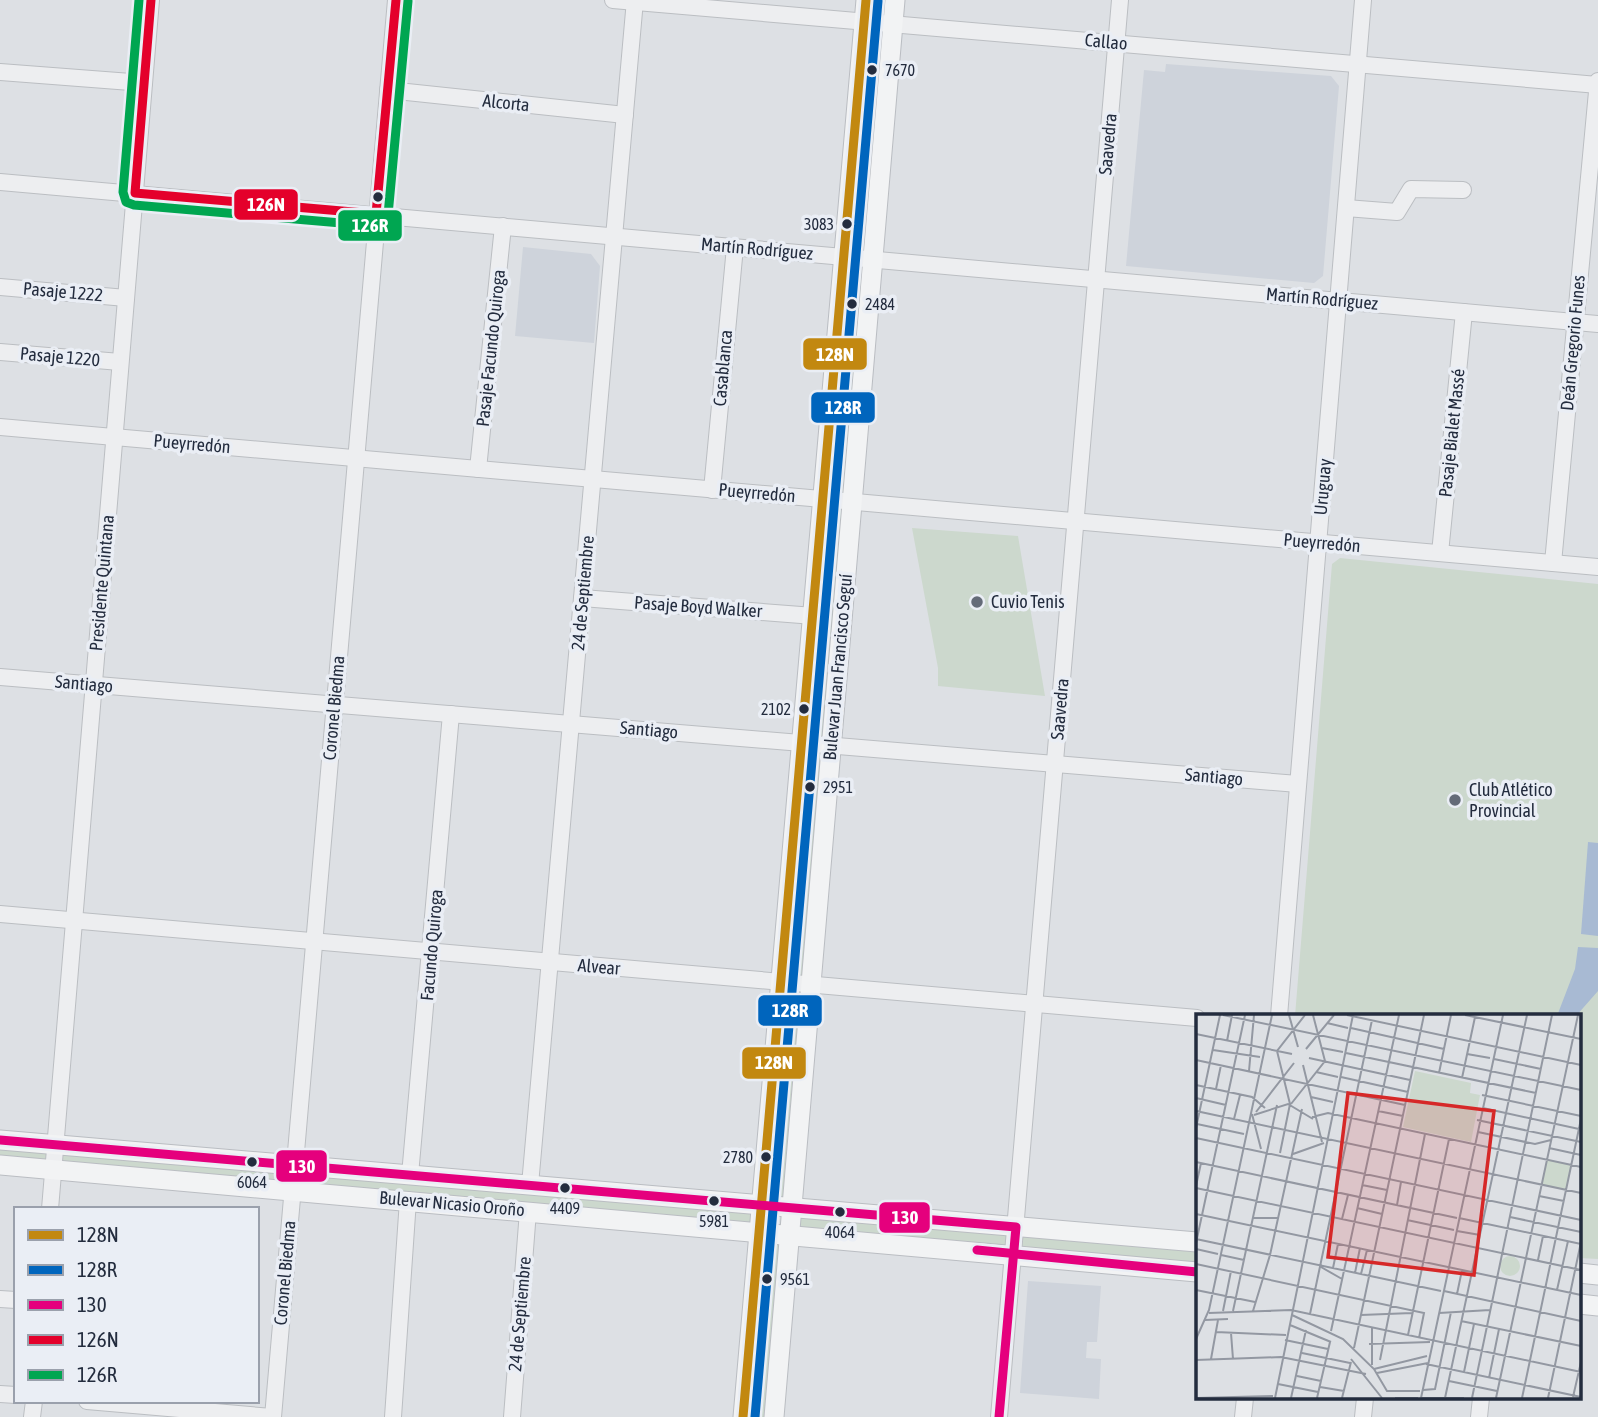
<svg xmlns="http://www.w3.org/2000/svg" width="1598" height="1417" viewBox="0 0 1598 1417" font-family="'Asap Condensed',sans-serif">
  <rect width="100%" height="100%" fill="#dde0e4"/>
  <g fill="#ced3db">
    <path d="M1166,64L1331,76L1339,86L1323,276L1314,283L1126,266L1144,70L1165,72Z"/>
    <path d="M523,247L591,254L600,266L594,343L515,336Z"/>
    <path d="M1028,1281L1101,1286L1097,1342H1087L1086,1358L1101,1359L1099,1399L1020,1393Z"/>
  </g>
  <g fill="#ccd8cd" fill-rule="evenodd">
    <path d="M866,0H895L791,1207L1197,1242V1272L790,1234L774,1417H743L760,1232L0,1165V1140L762,1205ZM763,1205L791,1207L790,1233L760,1231Z"/>
    <path d="M912,528L1018,536L1045,696L938,686V668Z"/>
    <path d="M1340,558L1598,584V1259L1579,1258V1016H1295L1332,564Z"/>
  </g>
  <g fill="#a8bad3">
    <path d="M1588,842L1598,843V936L1581,934Z"/>
    <path d="M1578,947L1598,948V991L1576,1016H1557L1575,969Z"/>
  </g>
  <g fill="none" stroke-linecap="round" stroke-linejoin="round">
    <defs>
      <g id="minor">
        <path d="M613,0L1598,85"/>
        <path d="M0,72L144,83"/>
        <path d="M388,90L625,115"/>
        <path d="M0,182L1598,324"/>
        <path d="M1346,208L1397,212L1411,189L1463,190"/>
        <path d="M0,287L126,298"/>
        <path d="M0,352L120,362"/>
        <path d="M0,427L1598,567"/>
        <path d="M478,469L503,226"/>
        <path d="M712,490L735,247"/>
        <path d="M1440,553L1464,312"/>
        <path d="M1553,563L1598,81"/>
        <path d="M582,598L814,616"/>
        <path d="M0,677L1298,784"/>
        <path d="M0,914L1197,1018"/>
        <path d="M1279,1016L1363,0"/>
        <path d="M410,1175L451,714"/>
        <path d="M530,1185L635,0"/>
        <path d="M50,1209L151,0"/>
        <path d="M0,1299L16,1300"/>
        <path d="M0,1394L16,1395"/>
        <path d="M87,1401L272,1417"/>
        <path d="M32,1417L34,1401"/>
        <path d="M273,1417L396,0"/>
        <path d="M393,1417L408,1200"/>
        <path d="M512,1417L528,1211"/>
        <path d="M999,1417L1120,0"/>
        <path d="M1243,1417L1245,1398"/>
        <path d="M1363,1417L1365,1398"/>
        <path d="M1479,1417L1481,1398"/>
      </g>
      <g id="major">
        <path d="M0,1140L1197,1242"/>
        <path d="M0,1165L1197,1272"/>
        <path d="M1579,1273L1598,1275"/>
        <path d="M1579,1304L1598,1306"/>
        <path d="M743,1417L866,0"/>
        <path d="M774,1417L895,0"/>
      </g>
    </defs>
    <use href="#minor" stroke="#bbbec2" stroke-width="18"/>
    <use href="#major" stroke="#babdc2" stroke-width="21"/>
    <use href="#minor" stroke="#edeef0" stroke-width="16"/>
    <use href="#major" stroke="#f2f3f4" stroke-width="19"/>
    <defs>
      <path id="bus-1" d="M743,1417L866,0"/>
      <path id="bus-2" d="M755,1417L878,1"/>
      <g id="bus-3">
        <path d="M0,1140L1016,1227L999,1417"/>
        <path d="M977,1250L1197,1272"/>
      </g>
      <path id="bus-4" d="M151,0L135,193L376,214L396,0"/>
      <path id="bus-5" d="M139,0L123,192L126,202L134,205L376,226L385,223L388,215L408,1"/>
    </defs>
    <use href="#bus-1" stroke="#eaeef5" stroke-width="14"/>
    <use href="#bus-2" stroke="#eaeef5" stroke-width="14"/>
    <use href="#bus-3" stroke="#eaeef5" stroke-width="14"/>
    <use href="#bus-4" stroke="#eaeef5" stroke-width="14"/>
    <use href="#bus-5" stroke="#eaeef5" stroke-width="14"/>
    <use href="#bus-1" stroke="#c28810" stroke-width="9"/>
    <use href="#bus-2" stroke="#0065bd" stroke-width="9"/>
    <use href="#bus-3" stroke="#e5007d" stroke-width="9"/>
    <use href="#bus-4" stroke="#e4002b" stroke-width="9"/>
    <use href="#bus-5" stroke="#00a651" stroke-width="9"/>
  </g>
  <g fill="#232c3e" stroke="#eaeef5" stroke-width="2.5">
    <circle cx="872" cy="70" r="6"/>
    <circle cx="378" cy="197" r="6"/>
    <circle cx="847" cy="224" r="6"/>
    <circle cx="852" cy="304" r="6"/>
    <circle cx="804" cy="709" r="6"/>
    <circle cx="810" cy="787" r="6"/>
    <circle cx="766" cy="1157" r="6"/>
    <circle cx="252" cy="1162" r="6"/>
    <circle cx="565" cy="1188" r="6"/>
    <circle cx="714" cy="1201" r="6"/>
    <circle cx="840" cy="1212" r="6"/>
    <circle cx="767" cy="1279" r="6"/>
  </g>
  <g fill="#646b78" stroke="#eaeef5" stroke-width="2.5">
    <circle cx="977" cy="602" r="7"/>
    <circle cx="1455" cy="800" r="7"/>
  </g>
  <g text-anchor="middle" stroke-width="7" stroke-linejoin="round" paint-order="stroke">
    <g font-size="16" fill="#232c3e" stroke="#eaeef5" text-anchor="start">
      <text x="885" y="76">7670</text>
      <text x="834" y="230" text-anchor="end">3083</text>
      <text x="865" y="310">2484</text>
      <text x="791" y="715" text-anchor="end">2102</text>
      <text x="823" y="793">2951</text>
      <text x="753" y="1163" text-anchor="end">2780</text>
      <text x="252" y="1188" text-anchor="middle">6064</text>
      <text x="565" y="1214" text-anchor="middle">4409</text>
      <text x="714" y="1227" text-anchor="middle">5981</text>
      <text x="840" y="1238" text-anchor="middle">4064</text>
      <text x="780" y="1285">9561</text>
    </g>
    <g font-size="18" fill="#232c3e" stroke="#eaeef5">
      <text transform="translate(1106 42) rotate(5)" y="6">Callao</text>
      <text transform="translate(506 103) rotate(6)" y="6">Alcorta</text>
      <text transform="translate(1108 144) rotate(-85)" y="6">Saavedra</text>
      <text transform="translate(757 249) rotate(5)" y="6">Martín Rodríguez</text>
      <text transform="translate(63 292) rotate(5)" y="6">Pasaje 1222</text>
      <text transform="translate(1322 299) rotate(5)" y="6">Martín Rodríguez</text>
      <text transform="translate(1573 343) rotate(-85)" y="6">Deán Gregorio Funes</text>
      <text transform="translate(491 348) rotate(-84)" y="6">Pasaje Facundo Quiroga</text>
      <text transform="translate(60 357) rotate(5)" y="6">Pasaje 1220</text>
      <text transform="translate(723 368) rotate(-85)" y="6">Casablanca</text>
      <text transform="translate(1452 433) rotate(-84)" y="6">Pasaje Bialet Massé</text>
      <text transform="translate(192 444) rotate(5)" y="6">Pueyrredón</text>
      <text transform="translate(1323 487) rotate(-85)" y="6">Uruguay</text>
      <text transform="translate(757 493) rotate(5)" y="6">Pueyrredón</text>
      <text transform="translate(1322 543) rotate(5)" y="6">Pueyrredón</text>
      <text transform="translate(102 583) rotate(-85)" y="6">Presidente Quintana</text>
      <text transform="translate(583 593) rotate(-85)" y="6">24 de Septiembre</text>
      <text transform="translate(698 607) rotate(4)" y="6">Pasaje Boyd Walker</text>
      <text transform="translate(838 667) rotate(-85)" y="6">Bulevar Juan Francisco Seguí</text>
      <text transform="translate(84 684) rotate(5)" y="6">Santiago</text>
      <text transform="translate(334 708) rotate(-85)" y="6">Coronel Biedma</text>
      <text transform="translate(1060 709) rotate(-85)" y="6">Saavedra</text>
      <text transform="translate(649 730) rotate(5)" y="6">Santiago</text>
      <text transform="translate(1214 777) rotate(5)" y="6">Santiago</text>
      <text transform="translate(432 945) rotate(-85)" y="6">Facundo Quiroga</text>
      <text transform="translate(599 967) rotate(5)" y="6">Alvear</text>
      <text transform="translate(452 1204) rotate(5)" y="6">Bulevar Nicasio Oroño</text>
      <text transform="translate(285 1273) rotate(-85)" y="6">Coronel Biedma</text>
      <text transform="translate(520 1314) rotate(-85)" y="6">24 de Septiembre</text>
    </g>
    <g font-size="18" fill="#232c3e" stroke="#eaeef5" text-anchor="start">
      <text x="991" y="608">Cuvio Tenis</text>
      <text x="1469" y="796">Club Atlético<tspan x="1469" dy="21">Provincial</tspan></text>
    </g>
  </g>
  <g transform="translate(1196 1014)">
    <rect width="385" height="385" fill="#dde0e4"/>
    <path d="M219,57L275,69L274,79L284,81L275,128L207,113ZM351,146L375,151L370,176L346,170ZM304 252a10 10 0 1 1 20 0a10 10 0 1 1-20 0Z" fill="#ccd8cd"/>
    <path fill="none" stroke="#9398a2" stroke-width="2" d="M27,1L385,76M93,1L102,33M151,1L385,51M269,1L385,25M131,9L152,14M155,14L248,35M0,20L96,40M31,27L36,1M126,34L147,38M110,35L138,1M17,36L64,43M150,39L340,79M271,40L294,44M113,44L214,66M298,45L345,55M0,46L209,91M107,51L126,128M53,57L58,1M120,58L142,63M243,59L255,1M145,63L212,78M266,64L279,3M0,71L56,83L69,94M20,75L25,51M286,81L385,102M115,83L137,88M0,84L30,91M95,90L129,47L117,1M287,94L383,115M0,97L385,179M182,97L207,102M60,98L98,49M56,100L65,135M58,101L92,90L117,105M116,103L132,99L385,153M38,105L44,81M281,106L385,128M1,110L48,120M0,114L24,1M282,118L339,130L355,126M0,124L385,206M353,134L385,141M84,139L94,90L81,37L109,1M97,140L128,129M0,148L261,204M166,171L191,176M0,172L5,149M0,174L385,256M343,182L368,187M201,191L205,168M161,194L186,200M0,200L385,281M314,203L385,218M57,204H83M263,204L385,230M146,205L152,181M211,206L258,216M261,217L284,221M0,225L245,277M0,229L49,1M0,235L22,240M25,241L48,246M342,246L347,222M0,250L228,299L223,324M125,253L146,265M137,254L142,230M159,259L164,234M165,260L171,236M0,276L59,288M361,276L372,227M248,277L385,307M261,280L266,256M27,297L35,257M37,297L81,91M57,297L74,241L106,95M13,299L95,296L385,358M243,299L294,296M114,300L176,6M96,301L147,325L178,355L191,377H224M165,301L216,299M9,306L32,305M265,307L385,332M94,311L135,328M176,313V351M135,317L203,1M20,318L90,321M35,319L37,345M212,321L253,125M0,325L13,296L76,1M89,326L132,335M173,330L234,328M158,334L228,1M106,339L154,349M15,345L22,306M155,345L186,384M0,346L85,343L170,360M184,346L229,120M230,350L385,383M178,355L231,342M268,358L278,310M181,359L232,349M101,362L125,367M293,364L303,315M253,367L301,377M82,370L122,378M124,373L148,377M227,376L239,375L255,298M377,383L385,348M0,384L77,382M79,384L157,1M95,384L110,316M121,384L134,328M146,384L155,348M199,384H222M225,384H268M225,384L307,1M249,384L331,1M276,384L356,1M300,384L382,1M326,384L385,105M352,384L385,228"/>
    <path fill="#d62828" fill-opacity="0.15" stroke="#d62828" stroke-width="3.5" d="M152,79L298,97L278,261L132,243Z"/>
    <rect width="385" height="385" fill="none" stroke="#232c3e" stroke-width="3.5"/>
  </g>
  <g stroke="#eaeef5" stroke-width="2.5">
    <rect x="233" y="188" width="66" height="33" rx="7" fill="#e4002b"/>
    <rect x="337" y="209" width="66" height="33" rx="7" fill="#00a651"/>
    <rect x="802" y="337" width="66" height="34" rx="7" fill="#c28810"/>
    <rect x="810" y="391" width="66" height="33" rx="7" fill="#0065bd"/>
    <rect x="757" y="994" width="66" height="33" rx="7" fill="#0065bd"/>
    <rect x="741" y="1046" width="66" height="34" rx="7" fill="#c28810"/>
    <rect x="275" y="1149" width="53" height="34" rx="7" fill="#e5007d"/>
    <rect x="878" y="1201" width="53" height="33" rx="7" fill="#e5007d"/>
  </g>
  <g font-size="19" text-anchor="middle" font-weight="bold" fill="#fff">
    <text x="266" y="211">126N</text>
    <text x="370" y="232">126R</text>
    <text x="835" y="361">128N</text>
    <text x="843" y="414">128R</text>
    <text x="790" y="1017">128R</text>
    <text x="774" y="1069">128N</text>
    <text x="302" y="1173">130</text>
    <text x="905" y="1224">130</text>
  </g>
  <rect x="14" y="1207" width="245" height="196" fill="#eaeef5" stroke="#9aa0ac" stroke-width="2"/>
  <rect x="28" y="1230" width="35" height="10" fill="#c28810" stroke="#9aa0ac" stroke-width="2"/>
  <text x="77" y="1242" font-size="21" fill="#232c3e">128N</text>
  <rect x="28" y="1265" width="35" height="10" fill="#0065bd" stroke="#9aa0ac" stroke-width="2"/>
  <text x="77" y="1277" font-size="21" fill="#232c3e">128R</text>
  <rect x="28" y="1300" width="35" height="10" fill="#e5007d" stroke="#9aa0ac" stroke-width="2"/>
  <text x="77" y="1312" font-size="21" fill="#232c3e">130</text>
  <rect x="28" y="1335" width="35" height="10" fill="#e4002b" stroke="#9aa0ac" stroke-width="2"/>
  <text x="77" y="1347" font-size="21" fill="#232c3e">126N</text>
  <rect x="28" y="1370" width="35" height="10" fill="#00a651" stroke="#9aa0ac" stroke-width="2"/>
  <text x="77" y="1382" font-size="21" fill="#232c3e">126R</text>
</svg>
